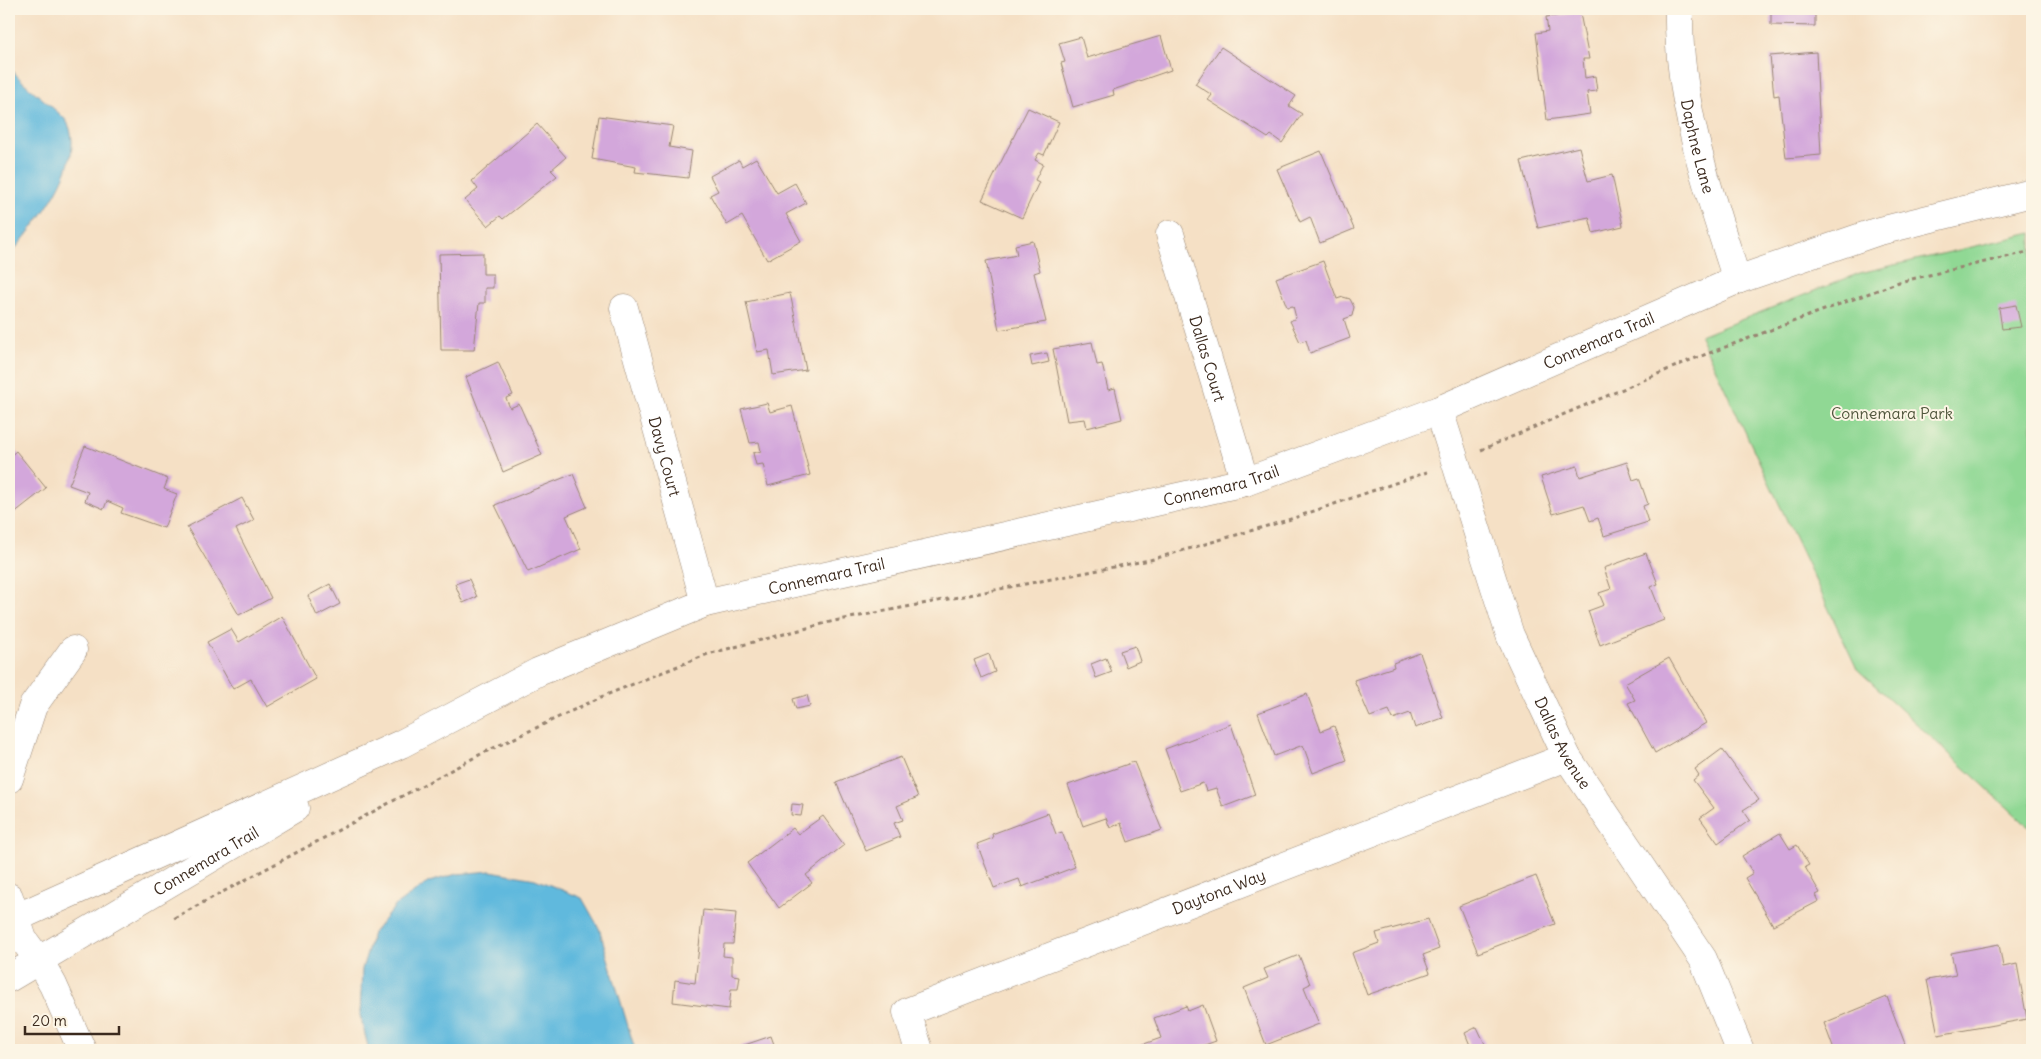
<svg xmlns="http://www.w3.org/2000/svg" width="2041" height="1059" viewBox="0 0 2041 1059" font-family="Delius,sans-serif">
  <rect width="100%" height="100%" fill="#fcf5e5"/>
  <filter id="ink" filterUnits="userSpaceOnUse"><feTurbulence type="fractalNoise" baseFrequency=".02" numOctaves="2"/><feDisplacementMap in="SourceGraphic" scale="10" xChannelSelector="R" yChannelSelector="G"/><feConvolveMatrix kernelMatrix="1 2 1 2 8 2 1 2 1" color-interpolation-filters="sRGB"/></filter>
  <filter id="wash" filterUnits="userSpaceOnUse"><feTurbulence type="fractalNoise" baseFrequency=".0096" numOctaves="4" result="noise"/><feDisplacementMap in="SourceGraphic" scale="20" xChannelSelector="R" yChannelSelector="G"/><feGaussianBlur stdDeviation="1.12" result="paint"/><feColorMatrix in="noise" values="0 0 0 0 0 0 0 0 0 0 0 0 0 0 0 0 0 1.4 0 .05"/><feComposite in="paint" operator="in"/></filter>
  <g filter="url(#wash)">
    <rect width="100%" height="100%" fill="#f5e0c5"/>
    <path fill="#90d894" stroke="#668159" d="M2032,233V830L1857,669L1700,336L1860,273Z"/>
    <g fill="#60b9dd" stroke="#4e727e">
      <path d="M9,66C20,82 39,95 53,108C57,112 64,117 67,122C89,162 33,228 9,256Z"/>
      <path d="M491,871L535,879L582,898L599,928L635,1050H369L360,1015L362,969L373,933L396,905L429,882L457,874Z"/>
    </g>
    <g id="blocks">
      <g fill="#d3a7db">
        <path d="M1771,9H1815V26L1771,25Z"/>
        <path d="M1580,13L1589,59H1583L1585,78L1595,76L1597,91L1587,92L1590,114L1547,120L1536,33L1548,31L1546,17Z"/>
        <path d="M1161,36L1171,70L1113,90L1114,95L1073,107L1061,63L1065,62L1059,43L1081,37L1087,58Z"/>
        <path d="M1221,47L1296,96L1289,106L1302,114L1282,143L1271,135L1268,138L1208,100L1212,95L1195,84Z"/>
        <path d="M1816,52L1821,155L1786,158L1779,95L1774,96L1770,56Z"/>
        <path d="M1028,108L1059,122L1044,155L1039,153L1035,160L1043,164L1035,180L1039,182L1022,218L982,200Z"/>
        <path d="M599,116L673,126L669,147L692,151L688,178L635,172L636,167L592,159Z"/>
        <path d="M537,124L566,157L551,170L557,176L503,219L500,216L488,226L465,200L478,189L472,181Z"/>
        <path d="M1579,147L1588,181L1612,175L1623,226L1593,233L1589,217L1538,228L1521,161Z"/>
        <path d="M1321,151L1354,229L1320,243L1310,217L1300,222L1277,169Z"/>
        <path d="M756,158L777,193L795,183L806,203L786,214L801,241L767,260L742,216L727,225L710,195L718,191L710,176L739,160L742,166Z"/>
        <path d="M1033,241L1040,271L1034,273L1046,322L999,330L986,261L1017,255L1015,245Z"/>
        <path d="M483,253V274H493V288H485V303H479L474,350H441L439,254Z"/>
        <path d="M1323,261L1337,299L1343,297L1350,299L1354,307L1352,316L1344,319L1350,338L1310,353L1306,340L1300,342L1290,321L1296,318L1293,306L1287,307L1276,278Z"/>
        <path d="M790,293L806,370L773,375L769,350L757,352L746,302Z"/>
        <path d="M2016,305L2021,327L2002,329L1999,308Z"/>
        <path d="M1092,342L1097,365L1102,364L1108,390L1115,388L1122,419L1087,428L1085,419L1067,421L1053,349Z"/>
        <path d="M1047,353L1049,362L1032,366L1030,356Z"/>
        <path d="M498,362L513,395L506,398L510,408L519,404L542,455L503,472L466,377Z"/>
        <path d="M767,403L770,412L792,406L810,475L768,486L763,464L756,465L753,453L761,451L759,442L750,443L741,409Z"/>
        <path d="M85,446L168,479L164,489L177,494L164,528L121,513L123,508L107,501L104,509L85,501L88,492L69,485Z"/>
        <path d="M16,451L46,488L9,517V457Z"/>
        <path d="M1627,462L1633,480L1639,478L1648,504L1643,506L1648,522L1604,536L1598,518L1590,521L1584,505L1553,514L1541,477L1577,466L1580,477Z"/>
        <path d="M573,474L587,507L566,516L581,549L528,572L495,505Z"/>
        <path d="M242,498L254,520L236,529L271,598L239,615L187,527Z"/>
        <path d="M1646,553L1658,584L1651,587L1664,620L1600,645L1588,611L1604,605L1599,593L1611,589L1604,568Z"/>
        <path d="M469,579L477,597L463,603L455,584Z"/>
        <path d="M330,584L340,604L317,616L308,596Z"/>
        <path d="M282,616L316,679L267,707L251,679L233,689L207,642L231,629L239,642Z"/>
        <path d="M1135,646L1140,661L1126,667L1120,651Z"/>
        <path d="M1420,653L1443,718L1415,728L1410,713L1393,719L1389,710L1370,717L1354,680L1394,667L1393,663Z"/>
        <path d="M989,654L995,672L981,678L974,660Z"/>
        <path d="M1106,658L1112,672L1096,678L1091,664Z"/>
        <path d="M1669,658L1706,723L1655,753L1628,703L1635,700L1625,683Z"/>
        <path d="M1307,694L1321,731L1334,726L1347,760L1313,773L1303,745L1274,756L1258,713Z"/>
        <path d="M807,695L810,706L796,709L793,699Z"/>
        <path d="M1231,724L1255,795L1223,807L1216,788L1206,791L1203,783L1180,791L1165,749Z"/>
        <path d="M1722,749L1759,800L1743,810L1750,820L1718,843L1700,818L1714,808L1693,780L1699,775L1695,769Z"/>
        <path d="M901,757L918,797L897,806L903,820L894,823L900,837L866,851L836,782Z"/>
        <path d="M1134,762L1162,830L1128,842L1121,823L1110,828L1106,818L1083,826L1068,785Z"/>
        <path d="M792,804L803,805L801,816L791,815Z"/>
        <path d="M1048,813L1056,834L1062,832L1075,867L1022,887L1019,879L994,888L977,844L993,838L992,834Z"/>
        <path d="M823,816L844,845L806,875L812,883L779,908L747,863L793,828L798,834Z"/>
        <path d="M1780,833L1790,849L1797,845L1809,865L1805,867L1820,893L1816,895L1819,901L1773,925L1745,878L1753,873L1742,856Z"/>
        <path d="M1536,876L1555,924L1478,953L1459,906Z"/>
        <path d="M703,910L736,913L733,944H724L723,956L732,957V975L740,976L738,989H731L729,1009L673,1002L675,980L695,983Z"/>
        <path d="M1428,919L1439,949L1423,955L1430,973L1367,995L1352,953L1379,943L1376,933Z"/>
        <path d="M1999,944L2003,967L2017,964L2027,1019L1938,1035L1927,980L1956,975L1951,953Z"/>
        <path d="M1299,955L1310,984L1304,987L1319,1024L1266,1045L1244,988L1268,978L1264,969Z"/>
        <path d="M1887,997L1907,1049L1834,1050L1824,1023Z"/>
        <path d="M1203,1005L1216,1041L1199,1047L1200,1050H1127L1161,1038L1154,1018L1186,1006L1188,1011Z"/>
        <path d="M1477,1027L1485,1044L1472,1050L1465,1033Z"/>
        <path d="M771,1036L776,1050H730Z"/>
      </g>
    </g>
  </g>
  <g filter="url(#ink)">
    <use href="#blocks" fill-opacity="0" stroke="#988572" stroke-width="1"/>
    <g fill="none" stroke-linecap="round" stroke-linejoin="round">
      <defs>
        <g id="minor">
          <path id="s1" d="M1679,9C1677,101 1709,193 1737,280"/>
          <path id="s2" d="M1170,234L1245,482"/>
          <path id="s3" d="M624,308L705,603"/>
          <path id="s4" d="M1439,410L1510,635L1567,757L1703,959L1740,1050"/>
          <path d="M9,779L33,706L73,650"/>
          <path d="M9,897L23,939L40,962L53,985L82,1050"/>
          <path id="s5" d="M9,921L401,744L538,672L705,603L1245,482L1439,410L1737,280L1876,232L2032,193"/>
          <path id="s6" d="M9,978L295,808"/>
          <path id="s7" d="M919,1050L907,1012L1567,757"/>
        </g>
      </defs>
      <use href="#minor" stroke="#988572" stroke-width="29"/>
      <g stroke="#988572" stroke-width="3" stroke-dasharray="4 4" stroke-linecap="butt">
        <path d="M1481,450L1688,361L1899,282L2032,251"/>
        <path d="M174,918L481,754L601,697L708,654L834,621L1150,560L1288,520L1427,472"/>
      </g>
      <use href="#minor" stroke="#fff" stroke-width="28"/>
    </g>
  </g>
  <g text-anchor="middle" stroke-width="4" stroke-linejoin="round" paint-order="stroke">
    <g font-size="16" fill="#3b2a1e" stroke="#fcf5e5">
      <text dy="6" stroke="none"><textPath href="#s1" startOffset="139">Daphne Lane</textPath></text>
      <text dy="6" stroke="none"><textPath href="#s5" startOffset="1700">Connemara Trail</textPath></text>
      <text dy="6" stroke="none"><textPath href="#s2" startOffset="130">Dallas Court</textPath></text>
      <text dy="6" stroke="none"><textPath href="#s3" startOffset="154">Davy Court</textPath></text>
      <text dy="6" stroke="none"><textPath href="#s5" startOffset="1295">Connemara Trail</textPath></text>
      <text dy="6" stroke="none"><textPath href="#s5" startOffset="890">Connemara Trail</textPath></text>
      <text dy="6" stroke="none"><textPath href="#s4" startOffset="356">Dallas Avenue</textPath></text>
      <text dy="6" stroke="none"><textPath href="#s6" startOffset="229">Connemara Trail</textPath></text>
      <text dy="6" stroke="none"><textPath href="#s7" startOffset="374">Daytona Way</textPath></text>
    </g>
    <g font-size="16" fill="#50563c" stroke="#fcf5e5">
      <text x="1892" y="419">Connemara Park</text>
    </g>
  </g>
  <rect width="2041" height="1059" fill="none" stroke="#fcf5e5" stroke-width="30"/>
  <path d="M25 1026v8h94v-8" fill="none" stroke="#3b2a1e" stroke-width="2.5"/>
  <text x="32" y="1026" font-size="15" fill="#3b2a1e" stroke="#fcf5e5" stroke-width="4" paint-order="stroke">20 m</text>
</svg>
